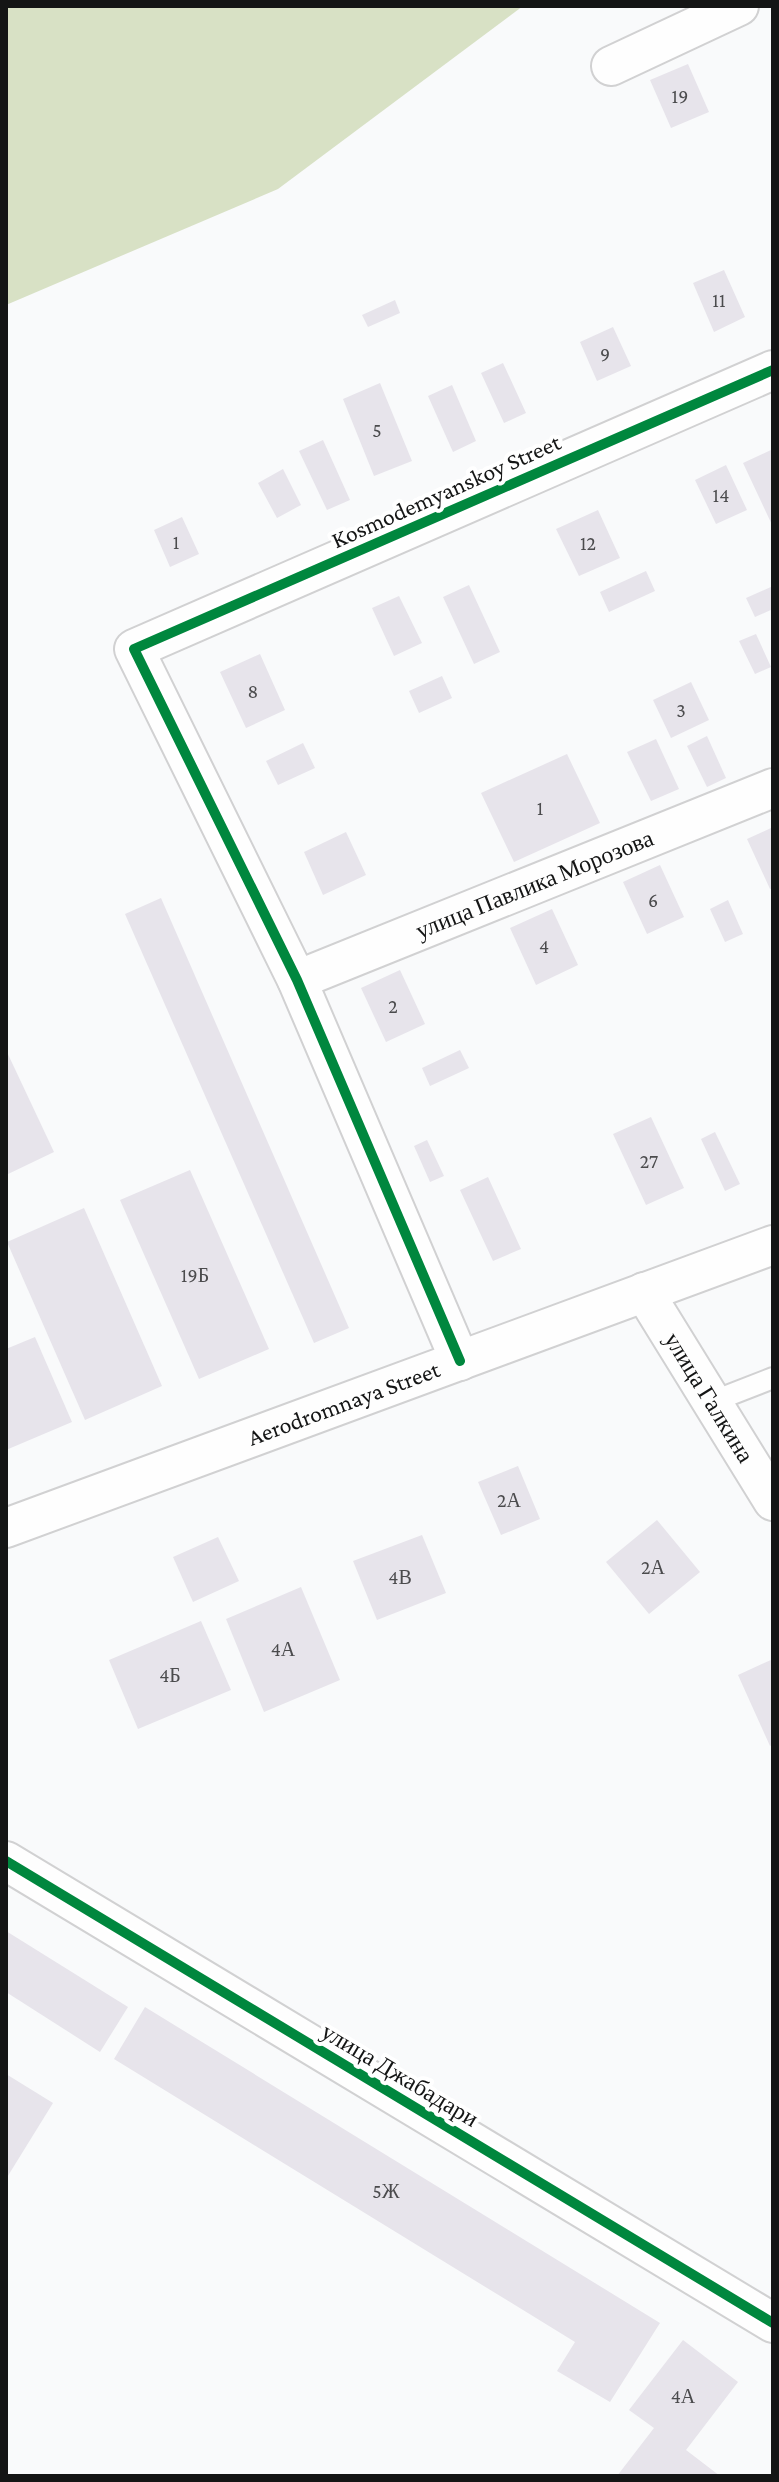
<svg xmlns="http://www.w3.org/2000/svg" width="779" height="2482" viewBox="0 0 779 2482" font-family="'Crimson Pro',serif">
  <rect width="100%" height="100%" fill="#f9fafb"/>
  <path fill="#d8e1c5" d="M6,6H523L278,189L6,305Z"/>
  <g fill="#e7e4eb">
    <path d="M688,64L709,112L671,128L650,80Z"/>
    <path d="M724,270L745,317L714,332L693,283Z"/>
    <path d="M395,300L400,313L368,327L362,315Z"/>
    <path d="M613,327L631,366L597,381L580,342Z"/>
    <path d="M503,363L526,413L504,423L481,373Z"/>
    <path d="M380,383L412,461L374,476L343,399Z"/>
    <path d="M452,385L476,441L453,452L428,396Z"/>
    <path d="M323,440L350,500L327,510L299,451Z"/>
    <path d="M773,449V527L743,463Z"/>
    <path d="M726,465L747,510L716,524L695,480Z"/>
    <path d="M283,469L301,505L277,518L258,483Z"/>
    <path d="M598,510L620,558L579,576L556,529Z"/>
    <path d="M182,517L199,554L170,567L154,530Z"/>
    <path d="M646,571L655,591L609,612L600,592Z"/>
    <path d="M469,585L500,652L474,664L443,597Z"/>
    <path d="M773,586V609L755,617L746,598Z"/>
    <path d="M399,596L422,643L394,656L372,608Z"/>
    <path d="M756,634L771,667L755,674L739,641Z"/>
    <path d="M260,654L285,710L246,728L220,672Z"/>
    <path d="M442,676L452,698L419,713L409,691Z"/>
    <path d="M691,682L709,720L671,738L653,700Z"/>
    <path d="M707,736L726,778L707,787L687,746Z"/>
    <path d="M656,739L679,789L651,801L627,752Z"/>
    <path d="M303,743L315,768L278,785L266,761Z"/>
    <path d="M567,754L600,823L514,862L481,793Z"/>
    <path d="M771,828L773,888L770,889L747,839Z"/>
    <path d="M346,832L366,875L323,895L304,852Z"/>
    <path d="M660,865L684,917L647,934L623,882Z"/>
    <path d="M161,898L349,1328L314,1343L125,914Z"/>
    <path d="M728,900L743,934L725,942L710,909Z"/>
    <path d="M552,909L578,965L536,985L510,928Z"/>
    <path d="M400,970L425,1024L386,1042L361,988Z"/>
    <path d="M6,1050L54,1152L6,1175Z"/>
    <path d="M460,1050L469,1068L430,1086L422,1068Z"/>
    <path d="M651,1117L684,1188L646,1205L613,1134Z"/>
    <path d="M715,1132L740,1184L725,1191L701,1139Z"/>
    <path d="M427,1140L444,1176L430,1182L414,1146Z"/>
    <path d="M190,1170L269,1349L199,1379L120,1200Z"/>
    <path d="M488,1177L521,1249L493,1261L460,1190Z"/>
    <path d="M84,1208L162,1386L85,1420L7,1242Z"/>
    <path d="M35,1337L72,1422L6,1450V1349Z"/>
    <path d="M518,1466L540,1519L501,1535L478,1482Z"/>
    <path d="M657,1520L700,1572L649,1614L606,1562Z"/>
    <path d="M422,1535L446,1593L377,1620L353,1561Z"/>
    <path d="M218,1537L239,1581L193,1602L173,1557Z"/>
    <path d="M301,1587L340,1680L264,1712L226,1619Z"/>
    <path d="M201,1621L231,1690L138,1729L109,1660Z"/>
    <path d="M773,1659V1744L770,1746L738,1675Z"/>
    <path d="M6,1931L128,2007L100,2052L6,1992Z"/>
    <path d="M145,2007L660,2323L610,2402L557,2371L575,2342L114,2059Z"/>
    <path d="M6,2074L53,2103L6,2179Z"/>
    <path d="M683,2340L738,2382L686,2450L720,2476H617L654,2428L629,2410Z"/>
  </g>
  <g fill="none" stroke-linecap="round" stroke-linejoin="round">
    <defs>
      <path id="service" d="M714,1401L773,1378"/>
      <g id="minor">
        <path d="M611,66L739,6"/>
        <path id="s1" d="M297,980L773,788"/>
        <path id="s2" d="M644,1292L773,1501"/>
        <path d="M460,1361L297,980L134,649L773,370"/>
        <path id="s3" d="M6,1528L773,1245"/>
        <path d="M6,1861L773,2323"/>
      </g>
    </defs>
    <use href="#service" stroke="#d1d1d2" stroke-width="24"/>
    <use href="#minor" stroke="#d1d1d2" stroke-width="42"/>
    <use href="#service" stroke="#fefefe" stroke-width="20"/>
    <use href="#minor" stroke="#fefefe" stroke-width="38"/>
    <defs>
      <g id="cycleway">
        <path d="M460,1361L297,980L134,649L773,370"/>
        <path d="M6,1861L773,2323"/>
      </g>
    </defs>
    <use href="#cycleway" stroke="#fff" stroke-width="15"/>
    <use href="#cycleway" stroke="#00873e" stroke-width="10"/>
  </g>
  <g text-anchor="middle" stroke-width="8" stroke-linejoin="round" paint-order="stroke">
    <g font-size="20" fill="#4b4b4d">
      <text x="680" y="103">19</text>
      <text x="719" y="307">11</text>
      <text x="605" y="361">9</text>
      <text x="377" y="437">5</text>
      <text x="721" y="502">14</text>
      <text x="176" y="549">1</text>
      <text x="588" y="550">12</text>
      <text x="253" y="698">8</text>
      <text x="681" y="717">3</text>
      <text x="540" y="815">1</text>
      <text x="653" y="907">6</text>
      <text x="544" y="953">4</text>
      <text x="393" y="1013">2</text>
      <text x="649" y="1168">27</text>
      <text x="195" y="1282">19Б</text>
      <text x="509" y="1507">2А</text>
      <text x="653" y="1574">2А</text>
      <text x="400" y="1584">4В</text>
      <text x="283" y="1656">4А</text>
      <text x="170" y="1682">4Б</text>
      <text x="386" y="2198">5Ж</text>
      <text x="683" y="2403">4А</text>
    </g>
    <g font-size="24" fill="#141515" stroke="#fff">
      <text transform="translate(446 491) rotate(-24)" y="8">Kosmodemyanskoy Street</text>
      <text dy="8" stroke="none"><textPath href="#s1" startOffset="256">улица Павлика Морозова</textPath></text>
      <text dy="8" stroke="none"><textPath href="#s2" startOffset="124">улица Галкина</textPath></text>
      <text dy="8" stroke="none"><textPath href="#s3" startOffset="360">Aerodromnaya Street</textPath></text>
      <text transform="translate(400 2075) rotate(31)" y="8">улица Джабадари</text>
    </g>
  </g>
  <rect width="779" height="2482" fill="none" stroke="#141515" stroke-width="16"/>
</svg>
